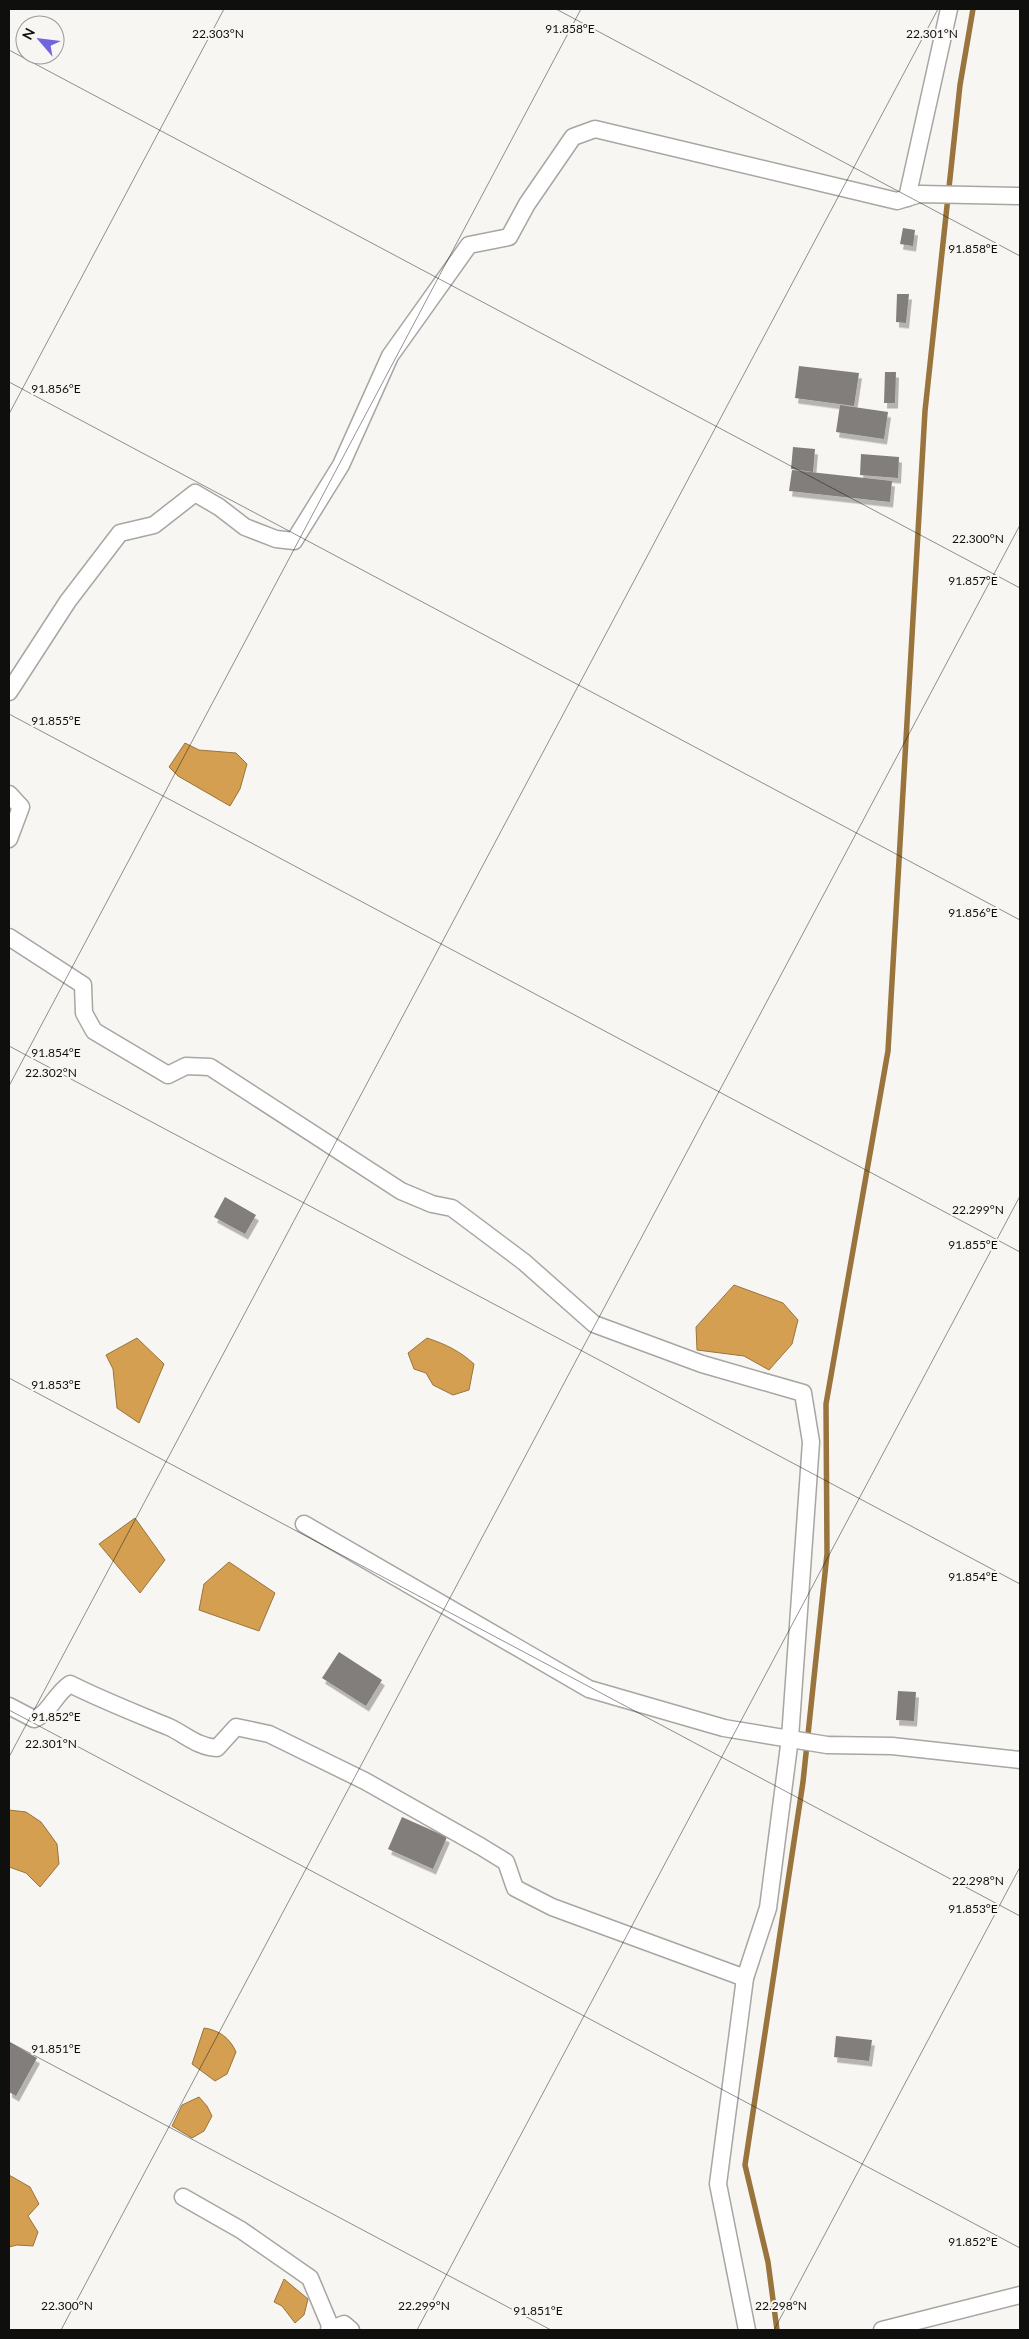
<svg xmlns="http://www.w3.org/2000/svg" width="1029" height="2339" viewBox="0 0 1029 2339" font-family="Lato,sans-serif">
  <defs>
    <filter id="shadow"><feDropShadow dx="3" dy="5.5" stdDeviation="0" flood-color="#0004"/></filter>
  </defs>
  <rect width="100%" height="100%" fill="#f8f6f2"/>
  <g fill="#d49f51" stroke="#99743d">
    <path d="M185,743L199,750L236,753L247,764L240,789L230,806L178,776L169,767Z"/>
    <path d="M734,1285L783,1303L798,1320L792,1344L769,1370L744,1356L697,1350L696,1327Z"/>
    <path d="M137,1338L164,1364L139,1423L117,1408L113,1369L106,1355Z"/>
    <path d="M427,1338C445,1344 460,1351 474,1364L469,1390L453,1395L433,1385L426,1373L414,1369L408,1353Z"/>
    <path d="M135,1518L165,1560L140,1593L99,1544Z"/>
    <path d="M229,1562L275,1593L259,1631L199,1610L204,1584Z"/>
    <path d="M9,1810L26,1812L41,1822L57,1844L59,1864L40,1887L26,1873L9,1867Z"/>
    <path d="M204,2028C219,2030 230,2038 236,2052L227,2074L215,2081L192,2064Z"/>
    <path d="M199,2097L207,2106L212,2116L204,2131L192,2138L172,2126L182,2105Z"/>
    <path d="M9,2175L30,2187L39,2204L28,2216L38,2232L33,2246L17,2245L9,2247Z"/>
    <path d="M284,2279L308,2299L304,2315L295,2323L282,2306L274,2302Z"/>
  </g>
  <g fill="none" stroke-linecap="round" stroke-linejoin="round">
    <path stroke="#99743d" stroke-width="5.5" d="M777,2330L768,2262L745,2165L803,1782L827,1554L826,1404L888,1051L925,411L960,85L973,9"/>
  </g>
  <g fill="#817e7b" filter="url(#shadow)">
    <path d="M903,228L915,230L913,246L900,244Z"/>
    <path d="M897,294H909L906,323L896,322Z"/>
    <path d="M799,366L859,373L854,406L795,398Z"/>
    <path d="M885,372H896L895,403H884Z"/>
    <path d="M840,405L888,412L884,439L836,432Z"/>
    <path d="M793,447L815,449L813,472L791,469Z"/>
    <path d="M861,454L899,457L898,478L860,475Z"/>
    <path d="M792,470L892,481L890,502L789,491Z"/>
    <path d="M225,1197L256,1215L245,1234L214,1217Z"/>
    <path d="M339,1652L382,1680L366,1706L322,1678Z"/>
    <path d="M898,1691L916,1692L914,1721L896,1720Z"/>
    <path d="M402,1817L447,1837L433,1869L388,1849Z"/>
    <path d="M836,2036L872,2040L869,2061L834,2057Z"/>
    <path d="M9,2042L37,2058L16,2096L9,2092Z"/>
  </g>
  <g fill="none" stroke-linecap="round" stroke-linejoin="round">
    <defs>
      <g id="street">
        <path d="M907,198L949,9"/>
        <path d="M9,692L68,601L120,533L154,525L195,493L219,507L245,527L276,539L294,541L341,465L390,356L469,245L509,237L527,204L573,137L595,129L897,201L920,194L1020,196"/>
        <path d="M9,794L21,807L9,839"/>
        <path d="M9,937L83,985L84,1013L94,1031L168,1075L186,1066L210,1067L401,1191L432,1204L452,1208L524,1262L594,1324L702,1364L803,1393L811,1442L790,1738L768,1908L745,1978L718,2184L747,2330"/>
        <path d="M304,1524L589,1689L724,1728L827,1745L892,1746L1020,1760"/>
        <path d="M9,1706L34,1719C50,1713 54,1695 70,1684C102,1700 135,1713 169,1727C186,1735 198,1747 217,1748L236,1727L269,1734L365,1781L480,1846L506,1862L515,1888L552,1907L745,1978"/>
        <path d="M183,2197L241,2230L310,2278L331,2328"/>
        <path d="M329,2330L344,2324L351,2330"/>
        <path d="M882,2330L1020,2295"/>
      </g>
    </defs>
    <use href="#street" stroke="#a8a5a2" stroke-width="19"/>
    <use href="#street" stroke="#fff" stroke-width="16"/>
  </g>
  <path fill="none" stroke="#0f0f0d" stroke-width="1" stroke-opacity="0.45" d="M556,9L1020,256M9,50L1020,588M9,382L1020,920M9,414L224,9M9,714L1020,1252M9,1046L1020,1584M9,1086L581,9M9,1378L1020,1916M9,1710L1020,2248M9,1757L938,9M9,2042L551,2330M61,2330L1020,525M417,2330L1020,1196M774,2330L1020,1867"/>
  <g font-size="12" text-anchor="middle" fill="#0f0f0d" stroke="#f8f6f2" stroke-width="4" stroke-linejoin="round" paint-order="stroke">
    <text x="570" y="33">91.858°E</text>
    <text x="218" y="38">22.303°N</text>
    <text x="932" y="38">22.301°N</text>
    <text x="973" y="253">91.858°E</text>
    <text x="56" y="393">91.856°E</text>
    <text x="978" y="543">22.300°N</text>
    <text x="973" y="585">91.857°E</text>
    <text x="56" y="725">91.855°E</text>
    <text x="973" y="917">91.856°E</text>
    <text x="56" y="1057">91.854°E</text>
    <text x="51" y="1077">22.302°N</text>
    <text x="978" y="1214">22.299°N</text>
    <text x="973" y="1249">91.855°E</text>
    <text x="56" y="1389">91.853°E</text>
    <text x="973" y="1581">91.854°E</text>
    <text x="56" y="1721">91.852°E</text>
    <text x="51" y="1748">22.301°N</text>
    <text x="978" y="1885">22.298°N</text>
    <text x="973" y="1913">91.853°E</text>
    <text x="56" y="2053">91.851°E</text>
    <text x="973" y="2246">91.852°E</text>
    <text x="67" y="2310">22.300°N</text>
    <text x="424" y="2310">22.299°N</text>
    <text x="781" y="2310">22.298°N</text>
    <text x="538" y="2315">91.851°E</text>
  </g>
  <rect width="1029" height="2339" fill="none" stroke="#0f0f0d" stroke-width="20"/>
  <g transform="translate(40 40) rotate(298)"><circle r="24" fill="#f8f6f2" stroke="#9b9a96"/>
  <path d="M0-4L9 19L0 12L-9 19Z" fill="#7264de"/>
  <text y="-8" font-size="14" font-weight="bold" text-anchor="middle" fill="#0f0f0d">N</text>
  </g>
</svg>
